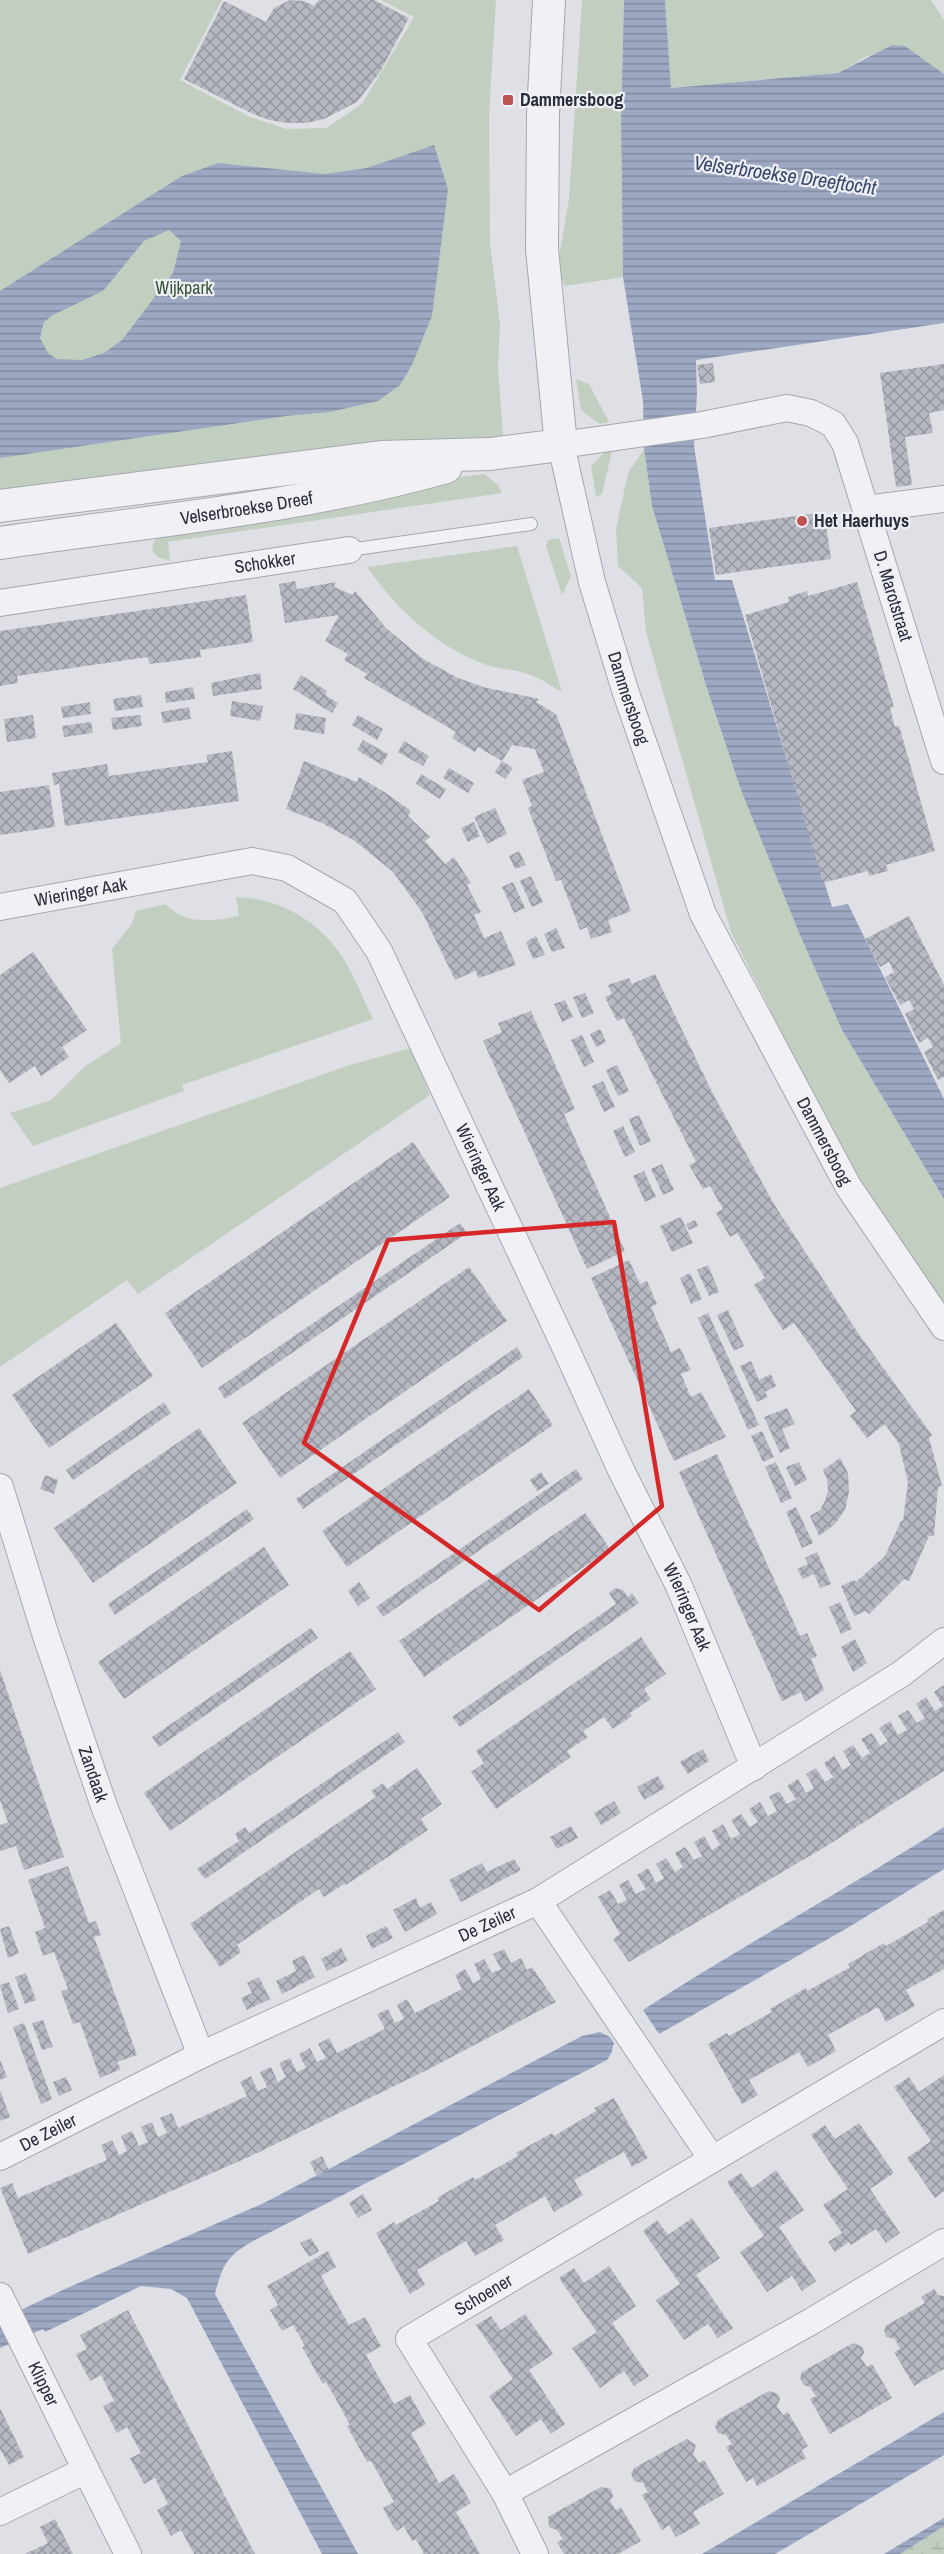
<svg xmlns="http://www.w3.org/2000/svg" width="944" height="2554" viewBox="0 0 944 2554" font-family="'Archivo Narrow',sans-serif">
  <defs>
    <pattern id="wetland-marsh" width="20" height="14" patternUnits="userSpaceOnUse" patternTransform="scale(1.5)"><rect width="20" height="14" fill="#c2cfc0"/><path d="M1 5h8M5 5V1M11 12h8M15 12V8" fill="none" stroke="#a7b2a6"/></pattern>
    <pattern id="water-rules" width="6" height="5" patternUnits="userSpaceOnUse" patternTransform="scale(1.5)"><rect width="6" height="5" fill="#9da9c3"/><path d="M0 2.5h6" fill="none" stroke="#808aa0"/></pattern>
    <pattern id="building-cross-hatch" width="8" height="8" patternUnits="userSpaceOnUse" patternTransform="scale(1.5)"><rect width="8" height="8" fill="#b6b9c2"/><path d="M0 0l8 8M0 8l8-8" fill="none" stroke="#94979f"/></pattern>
  </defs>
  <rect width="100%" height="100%" fill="#dee0e6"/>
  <g fill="#c2cfc0">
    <path d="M0,0H222L180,80L250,117L287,129L326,128L362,104L414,17L381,0H496L489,116L490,243L500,324L498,367L503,436L0,500Z"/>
    <path d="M582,0H624L621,119L623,277L565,286L557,270L569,199Z"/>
    <path d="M665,0H931L944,20V74L905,46L867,56L838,73L671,88Z"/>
    <path d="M576,379L589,384L609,422L600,424L581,410Z"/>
    <path d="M644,449L652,506L706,685L800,935L842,1030L944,1199V1303L906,1257L829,1126L731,932L646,632L642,588L618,566L616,529L628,473Z"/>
    <path d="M612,451L602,494L596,497L591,466L605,452Z"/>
    <path d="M484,474L498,485L502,493L168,542L170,561L157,557L152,550L156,534L415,483Z"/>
    <path d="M559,538L571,576L562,595L546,546L548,540Z"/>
    <path d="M517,546L562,692C550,685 539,677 525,673C512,669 497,669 484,664C435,645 397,610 367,567Z"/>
    <path d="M236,897C277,898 315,918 339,952C353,972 362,997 373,1019L182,1085L184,1091L33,1146L10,1113L51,1100L84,1067L121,1043L112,949L131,925L136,911L166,904C185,926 214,921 239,916Z"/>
    <path d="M411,1048L430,1095L138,1294L127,1280L0,1367V1188L350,1065Z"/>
  </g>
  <path fill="url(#wetland-marsh)" d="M944,2526V2554H900Z"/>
  <g fill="url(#water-rules)" fill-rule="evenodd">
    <path d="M624,0H665L671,88L838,73L892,45L905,46L944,74V323L696,360L697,394L694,446L715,580H732L832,907L848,904L944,1099V1199L842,1030L800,935L741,790L706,685L652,506L644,449L643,401L623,277L621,119Z"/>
    <path d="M434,145L448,189L432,316L412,365L400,385L378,401L330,412L286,416L0,458V291L182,176L218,163L325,174L367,168ZM169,230L181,241L173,273L122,340L104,353L82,360L57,359L48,353L40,338L44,322L53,315L103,291L144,241Z"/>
    <path d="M944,1827V1869L844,1930L659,2034L643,2010C742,1946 845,1890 944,1827Z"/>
    <path d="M600,2032L610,2037L614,2043L611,2054L607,2060L255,2240C228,2255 223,2263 215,2294L358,2554H322L187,2298L171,2289L141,2286L45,2332L43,2329L0,2348V2320L67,2288L264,2203L582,2036Z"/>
    <path d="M944,2412V2455L775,2554H702Z"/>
    <path d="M944,2518V2526L900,2554H884Z"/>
  </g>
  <g fill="url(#building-cross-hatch)">
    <path d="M290,0L304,1L314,6L319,0H374L409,18L380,72L357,102L324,119L306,123H288L269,120L251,113L184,79L224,1L266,22L274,8Z"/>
    <path d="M713,363L715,382L700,384L697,365Z"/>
    <path d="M944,364V410L929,413L933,433L905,437L912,485L896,487L880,373Z"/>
    <path d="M824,512L831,559L716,575L709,528Z"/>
    <path d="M295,581L297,589L336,582L334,587L353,595L355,591L386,628L423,659L458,678L483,687L539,699L536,702L556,714L631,911L608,920L612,932L591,939L587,927L580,930L561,880L556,881L528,808L532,806L522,780L544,772L535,749L512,745L502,761L478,747L475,752L452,738L456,732L364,678L367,674L344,660L348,654L325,641L339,615L285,623L279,584Z"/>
    <path d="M857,582L894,707L890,708L895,727L899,726L935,851L886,865L888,871L869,876L868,871L823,883L745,615L789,602L788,597L807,591L808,596Z"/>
    <path d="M246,595L253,642L200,650L201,657L175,661L149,664L148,657L17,676L18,683L0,686V631Z"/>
    <path d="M260,673L262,689L213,696L211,683Z"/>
    <path d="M301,675L327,691L325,695L338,703L332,713L293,689Z"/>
    <path d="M193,687L195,699L166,703L165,692Z"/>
    <path d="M141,695L143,707L115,711L113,699Z"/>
    <path d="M232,701L263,706L260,721L230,716Z"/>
    <path d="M90,702L91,714L63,718L61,707Z"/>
    <path d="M189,707L191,719L163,723L161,712Z"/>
    <path d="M296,713L326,718L324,734L294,729Z"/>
    <path d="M33,715L36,738L7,742L4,719Z"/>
    <path d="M140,715L142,726L113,730L111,718Z"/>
    <path d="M358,715L383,729L377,740L352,725Z"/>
    <path d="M91,722L93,733L64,737L62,726Z"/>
    <path d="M363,740L388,754L382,765L357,750Z"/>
    <path d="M404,741L429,756L423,766L398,752Z"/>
    <path d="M232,751L239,801L65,826L59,784L54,785L52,773L107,764L109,776L208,762L206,755Z"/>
    <path d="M304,761L357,782L359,777L386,793L411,811L408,816L430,837L425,841L445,864L454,857L471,883L467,885L481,912L474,915L484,938L501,931L516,965L479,978L475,971L455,980L422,912L393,872L355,841L322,823L286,809Z"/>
    <path d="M502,761L513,768L505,779L495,772Z"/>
    <path d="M449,768L474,783L468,793L443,778Z"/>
    <path d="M421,774L446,789L440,799L416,784Z"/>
    <path d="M49,785L55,827L0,835V792Z"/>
    <path d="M495,808L507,834L487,844L474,817Z"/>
    <path d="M474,822L480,836L468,842L461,828Z"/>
    <path d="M519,851L526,865L515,869L509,856Z"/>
    <path d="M531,876L543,902L532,907L520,881Z"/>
    <path d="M513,882L525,908L514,913L502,887Z"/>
    <path d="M909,916L944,985V1077L938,1080L924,1052L933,1047L928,1038L919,1043L905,1014L914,1009L909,1000L900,1005L885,977L894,972L889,962L880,967L865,939Z"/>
    <path d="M556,928L565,948L552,952L544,934Z"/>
    <path d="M536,936L545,955L533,959L526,942Z"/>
    <path d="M33,952L87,1030L62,1047L69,1057L41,1076L35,1066L9,1083L0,1070V975Z"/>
    <path d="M655,974L713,1094L774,1204L858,1333L932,1435L929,1438L942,1486L938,1487L934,1536H929L909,1581L904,1579L869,1614L866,1611L854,1616L841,1586L854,1580L856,1582L885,1556L901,1521H903L908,1482L899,1444L885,1424L867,1438L850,1416L856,1411L794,1323L783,1330L754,1285L765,1278L737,1233L730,1237L716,1213L723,1209L710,1186L703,1189L689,1165L696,1162L624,1018L617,1021L605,997L612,994L608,985L629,978L632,984Z"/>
    <path d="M585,993L594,1013L582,1018L573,997Z"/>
    <path d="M565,1000L573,1017L562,1022L554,1004Z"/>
    <path d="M531,1011L575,1109L564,1114L625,1251L587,1269L483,1041L502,1032L498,1023Z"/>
    <path d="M600,1029L606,1042L596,1047L590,1034Z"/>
    <path d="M582,1035L594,1062L584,1067L571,1040Z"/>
    <path d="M617,1065L629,1091L618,1096L606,1070Z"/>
    <path d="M603,1081L615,1107L604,1112L592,1086Z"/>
    <path d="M639,1115L651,1141L640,1146L629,1119Z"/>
    <path d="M623,1126L635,1152L625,1157L613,1131Z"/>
    <path d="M413,1142L450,1197L202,1368L165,1313Z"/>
    <path d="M662,1164L674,1190L663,1195L651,1169Z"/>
    <path d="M644,1171L656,1197L645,1202L633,1176Z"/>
    <path d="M681,1217L693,1243L672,1252L660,1226Z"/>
    <path d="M695,1220L698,1226L689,1230L686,1224Z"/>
    <path d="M460,1223L467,1233L225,1399L218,1388Z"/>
    <path d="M629,1260L640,1284L647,1281L657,1304L651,1307L671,1352L680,1348L691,1370L681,1374L691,1397L701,1392L726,1437L674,1461L591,1278Z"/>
    <path d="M708,1265L719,1292L709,1296L697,1270Z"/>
    <path d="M469,1267L507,1321L280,1478L242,1423Z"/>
    <path d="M690,1273L702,1299L691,1304L680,1278Z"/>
    <path d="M728,1310L744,1346L734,1351L717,1315Z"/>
    <path d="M708,1313L759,1425L748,1430L698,1318Z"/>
    <path d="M116,1323L153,1376L49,1448L12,1395Z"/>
    <path d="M517,1347L523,1357L303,1509L296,1499Z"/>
    <path d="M751,1361L759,1380L771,1374L776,1386L765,1392L768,1397L757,1402L740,1366Z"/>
    <path d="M529,1389L553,1425L347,1567L322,1531Z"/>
    <path d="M164,1402L171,1413L73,1480L66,1470Z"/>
    <path d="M787,1408L795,1424L782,1429L790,1448L780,1453L764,1417Z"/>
    <path d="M199,1428L237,1483L93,1583L54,1528Z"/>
    <path d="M762,1431L774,1457L763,1462L751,1436Z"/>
    <path d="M717,1454L800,1636L807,1633L817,1656L811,1659L824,1690L805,1702L801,1692L782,1701L679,1472Z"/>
    <path d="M840,1458L848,1473L849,1492L845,1510L834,1525L819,1536L810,1516L820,1510L825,1501L828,1490L827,1479L823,1470Z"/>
    <path d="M776,1462L792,1498L781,1503L765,1467Z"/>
    <path d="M799,1462L807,1480L795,1486L786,1467Z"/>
    <path d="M576,1469L583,1479L383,1617L376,1607Z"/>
    <path d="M541,1472L549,1484L537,1491L530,1480Z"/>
    <path d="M45,1475L58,1480L54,1494L40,1489Z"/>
    <path d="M796,1507L813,1543L802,1548L786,1512Z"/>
    <path d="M247,1509L254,1519L115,1615L108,1604Z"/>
    <path d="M585,1513L610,1549L424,1677L399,1641Z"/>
    <path d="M264,1547L289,1585L124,1699L98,1662Z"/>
    <path d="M817,1552L831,1584L820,1588L814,1574L803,1579L797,1569L808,1564L805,1558Z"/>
    <path d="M359,1582L370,1598L358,1606L348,1591Z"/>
    <path d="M615,1588L623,1590L628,1597L632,1593L639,1603L460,1727L452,1717L616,1604L609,1593Z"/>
    <path d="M840,1602L852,1629L841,1634L829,1607Z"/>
    <path d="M311,1628L318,1638L159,1747L152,1737Z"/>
    <path d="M641,1637L666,1674L644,1689L651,1699L630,1713L632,1716L613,1729L604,1717L583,1731L588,1737L567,1751L571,1757L496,1809L471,1772L484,1763L476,1751Z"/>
    <path d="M855,1639L867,1663L853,1672L841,1647Z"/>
    <path d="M350,1651L376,1689L170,1831L144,1793Z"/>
    <path d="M0,1670L64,1857L24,1870L16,1846L1,1851L0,1848V1825L8,1822L0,1800Z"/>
    <path d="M944,1685V1771L825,1847L629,1962L613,1939L620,1934L598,1897L610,1890L618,1904L627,1900L619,1885L628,1880L636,1894L646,1889L637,1875L648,1868L656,1883L664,1878L656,1864L666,1858L675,1872L683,1867L675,1853L685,1847L694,1860L702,1856L694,1842L704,1836L712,1850L720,1845L712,1831L723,1824L731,1839L740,1834L731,1820L741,1814L750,1827L758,1822L749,1809L760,1802L768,1816L777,1811L769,1797L779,1791L787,1804L796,1799L787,1786L798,1779L806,1793L814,1788L806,1774L816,1768L825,1782L833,1777L824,1763L834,1756L843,1770L851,1765L843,1751L853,1745L862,1758L870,1753L861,1739L872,1733L880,1746L888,1741L879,1728L890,1721L898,1735L907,1730L898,1716L908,1710L917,1723L925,1718L916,1704L926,1697L935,1711L943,1706L934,1692Z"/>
    <path d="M398,1732L405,1742L205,1879L197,1869L239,1841L235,1834L245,1827L249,1833Z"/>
    <path d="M703,1749L709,1761L688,1774L680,1762Z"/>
    <path d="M417,1768L442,1804L421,1819L428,1830L346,1885L344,1884L324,1897L319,1889L237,1945L241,1952L220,1967L190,1924L376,1797L371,1791L383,1783L387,1789Z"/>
    <path d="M658,1776L665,1788L644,1800L637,1787Z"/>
    <path d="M614,1801L621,1813L601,1825L594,1813Z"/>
    <path d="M571,1826L578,1838L557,1849L550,1837Z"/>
    <path d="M514,1859L521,1870L461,1902L449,1880L482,1863L487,1872Z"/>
    <path d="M68,1866L89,1923L96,1921L101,1935L94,1937L137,2055L117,2062L121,2069L100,2078L80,2022L73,2024L61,1991L68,1989L54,1952L43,1956L35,1932L45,1928L28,1880Z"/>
    <path d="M416,1898L420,1908L431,1902L437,1914L405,1932L393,1910Z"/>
    <path d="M944,1910V1969L906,1990L915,2006L886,2022L878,2007L828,2035L836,2051L808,2067L799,2052L749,2080L758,2095L742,2104L708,2044L727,2033L729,2036L772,2012L770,2009L806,1988L807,1991L829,1979L850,1967L848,1964L884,1943L886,1946L928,1922L927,1919Z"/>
    <path d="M9,1926L19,1953L8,1958L0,1929Z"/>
    <path d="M386,1926L393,1938L372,1949L366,1936Z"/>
    <path d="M341,1948L348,1961L327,1971L321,1959Z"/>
    <path d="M504,1949L511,1963L521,1958L527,1970L532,1967L556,2002L429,2069L251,2156L28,2254L0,2188L12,2183L18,2198L107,2160L101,2145L112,2140L119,2155L127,2151L121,2136L132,2131L139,2146L148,2142L141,2127L152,2122L158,2137L167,2133L160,2118L172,2113L178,2128L247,2096L240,2082L251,2076L258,2091L267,2087L260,2072L271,2067L278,2082L286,2077L279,2063L290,2058L297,2072L306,2068L299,2054L310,2048L317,2062L326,2058L318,2044L329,2038L337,2053L385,2029L377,2014L388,2009L395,2023L404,2019L397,2005L407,1999L415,2013L443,1999L462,1989L455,1975L465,1969L473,1983L481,1979L474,1964L484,1959L492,1973L501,1969L493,1954Z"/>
    <path d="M304,1955L315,1977L282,1994L276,1981L296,1971L292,1961Z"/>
    <path d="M26,1973L36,2000L25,2004L15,1977Z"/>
    <path d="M259,1977L270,1999L247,2010L241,1998L252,1993L247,1983Z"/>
    <path d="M9,1982L19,2009L8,2013L0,1985Z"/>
    <path d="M43,2020L53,2047L42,2050L32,2023Z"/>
    <path d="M24,2023L52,2099L41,2104L13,2027Z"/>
    <path d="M0,2060L7,2077L0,2080Z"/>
    <path d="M944,2075V2191L935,2198L907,2158L931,2141L894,2087L909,2077L919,2092Z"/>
    <path d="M66,2077L72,2090L59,2096L53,2082Z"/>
    <path d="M0,2090L10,2117L0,2121Z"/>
    <path d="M614,2098L648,2158L632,2167L624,2152L574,2180L583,2195L554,2212L545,2196L495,2225L504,2240L475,2256L466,2241L417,2270L425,2285L410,2294L376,2233L394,2222L396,2225L439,2201L437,2198L473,2177L475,2180L518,2156L516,2153L552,2133L554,2136L596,2111L594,2108Z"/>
    <path d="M859,2123L894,2173L870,2189L900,2233L886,2243L876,2229L851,2245L849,2242L835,2252L828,2242L842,2233L823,2205L848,2189L811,2135L825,2125L835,2139Z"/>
    <path d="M322,2156L329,2170L316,2175L310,2162Z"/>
    <path d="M776,2170L804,2210L779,2227L816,2281L802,2291L792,2276L767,2292L740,2252L764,2236L727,2182L741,2173L752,2188Z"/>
    <path d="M363,2194L372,2210L358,2218L349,2203Z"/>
    <path d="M692,2218L720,2258L696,2275L733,2328L718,2338L708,2324L684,2340L656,2300L680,2284L643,2231L657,2220L668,2235Z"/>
    <path d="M311,2238L319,2251L309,2257L300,2243Z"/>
    <path d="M328,2251L336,2267L321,2276L349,2325L365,2317L381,2346L366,2355L394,2404L410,2395L426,2424L411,2433L439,2483L454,2474L463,2489L471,2503L456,2512L480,2554H424L416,2539L412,2541L402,2523L403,2527L397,2531L394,2528L383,2508L394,2502L383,2482L371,2461L367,2462L347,2426L350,2425L338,2403L326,2382L323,2384L302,2347L305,2346L293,2325L282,2331L270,2310L278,2305L267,2286Z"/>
    <path d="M609,2266L636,2306L612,2323L649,2376L634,2386L624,2371L600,2388L572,2348L597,2332L559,2278L574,2268L584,2283Z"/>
    <path d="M934,2289L938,2295L944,2296V2369L914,2386L894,2352L900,2349L895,2339L886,2337L884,2329L887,2325L925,2303L921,2297Z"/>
    <path d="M128,2310L237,2519L255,2554H194L181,2530L171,2536L157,2510L168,2504L155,2478L144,2484L130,2458L141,2453L127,2427L117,2433L103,2406L114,2401L101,2375L90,2381L76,2354L87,2349L80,2335Z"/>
    <path d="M525,2314L553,2354L529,2370L565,2424L551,2434L541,2419L516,2436L489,2396L513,2379L476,2325L491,2316L501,2330Z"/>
    <path d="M853,2343L863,2347L864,2353L861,2358L867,2367L872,2364L892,2398L830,2434L810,2399L816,2396L810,2387L803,2385L800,2377L802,2372Z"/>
    <path d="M769,2391L778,2394L780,2399L777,2406L783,2415L788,2412L808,2446L802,2450L806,2458L757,2486L753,2478L746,2482L726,2447L732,2444L726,2435L718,2433L715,2427L718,2420Z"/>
    <path d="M0,2408L24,2457L9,2465L0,2449Z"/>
    <path d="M687,2439L696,2445L693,2454L699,2463L704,2460L724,2494L693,2512L700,2524L676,2537L669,2525L662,2530L642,2495L648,2492L643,2483L634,2481L631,2474L634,2468Z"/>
    <path d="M601,2487L611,2489L613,2496L610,2501L616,2510L621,2507L641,2541L618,2554H564L557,2542L563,2539L557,2530L549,2527L548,2517Z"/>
    <path d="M55,2519L73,2554H25L48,2543L40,2527Z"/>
  </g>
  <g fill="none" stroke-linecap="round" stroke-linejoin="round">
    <defs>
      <path id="service" d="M349,550L531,524"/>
      <g id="minor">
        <path d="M866,509L944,499"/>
        <path id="s1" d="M0,603L349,550"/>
        <path id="s2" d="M944,761L845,443L833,424L811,413L787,408L702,425L561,445L592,582L625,690L703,914L848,1186L944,1327"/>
        <path id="s3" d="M0,907L252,861L287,868L345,901L379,951L566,1349L621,1470L679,1586L754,1767"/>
        <path id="s4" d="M0,1487L45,1633L104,1806L201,2055"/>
        <path d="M538,1901L712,2159"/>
        <path id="s5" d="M0,2157L201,2055L538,1901L901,1674L944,1641"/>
        <path id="s6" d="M0,2296L86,2470"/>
        <path d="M505,2493L812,2321L944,2242"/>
        <path d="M0,2512L86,2470L128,2554"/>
        <path id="s7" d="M535,2554L505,2493L409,2339L944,2022"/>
      </g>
      <g id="tertiary">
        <path d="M0,506L381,457L490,454L561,445L542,249L543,114L549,0"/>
        <path id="s8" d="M0,543C149,521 301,508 446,467"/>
      </g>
    </defs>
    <use href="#service" stroke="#a4a7af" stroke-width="14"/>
    <use href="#minor" stroke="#a4a7af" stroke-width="28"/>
    <use href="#tertiary" stroke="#a4a7af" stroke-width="34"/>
    <use href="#service" stroke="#f1f1f5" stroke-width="12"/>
    <use href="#minor" stroke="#f1f1f5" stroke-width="26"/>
    <use href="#tertiary" stroke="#f1f1f5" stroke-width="32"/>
  </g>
  <path fill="none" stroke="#d62828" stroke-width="4.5" stroke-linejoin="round" d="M614,1222L662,1506L539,1610L304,1443L388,1240Z"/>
  <g fill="#bf5250" stroke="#eeeff4" stroke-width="2">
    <rect x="502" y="94" width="12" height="12" rx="3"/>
    <circle cx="802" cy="521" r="6"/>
  </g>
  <g text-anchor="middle" stroke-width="4.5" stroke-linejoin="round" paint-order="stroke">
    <g font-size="18" font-weight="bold" fill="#292d3b" stroke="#eeeff4" text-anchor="start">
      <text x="520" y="106">Dammersboog</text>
      <text x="814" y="527">Het Haerhuys</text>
    </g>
    <g font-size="18" fill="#385638" stroke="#eeeff4">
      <text x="184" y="294">Wijkpark</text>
    </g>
    <g font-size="18" fill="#292d3b" stroke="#eeeff4">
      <text dy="6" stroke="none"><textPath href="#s8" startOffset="249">Velserbroekse Dreef</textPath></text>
      <text dy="6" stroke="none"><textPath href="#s1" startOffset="268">Schokker</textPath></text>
      <text transform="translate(893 596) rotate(73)" y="6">D. Marotstraat</text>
      <text dy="6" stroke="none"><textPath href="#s2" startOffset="896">Dammersboog</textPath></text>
      <text dy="6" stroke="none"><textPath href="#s3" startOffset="82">Wieringer Aak</textPath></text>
      <text dy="6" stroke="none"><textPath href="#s2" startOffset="1382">Dammersboog</textPath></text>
      <text dy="6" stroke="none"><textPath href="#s3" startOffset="658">Wieringer Aak</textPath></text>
      <text dy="6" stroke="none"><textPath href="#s3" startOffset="1144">Wieringer Aak</textPath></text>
      <text dy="6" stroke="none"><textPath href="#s4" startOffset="302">Zandaak</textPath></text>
      <text dy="6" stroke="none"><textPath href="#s5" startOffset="540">De Zeiler</textPath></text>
      <text dy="6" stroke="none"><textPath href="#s5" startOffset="54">De Zeiler</textPath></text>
      <text dy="6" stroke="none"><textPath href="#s7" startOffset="336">Schoener</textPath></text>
      <text dy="6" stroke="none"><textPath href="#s6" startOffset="98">Klipper</textPath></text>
    </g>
    <g font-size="20" font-style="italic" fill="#38466b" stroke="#eeeff4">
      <text transform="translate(785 175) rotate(8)" y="7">Velserbroekse Dreeftocht</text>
    </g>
  </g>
</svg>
